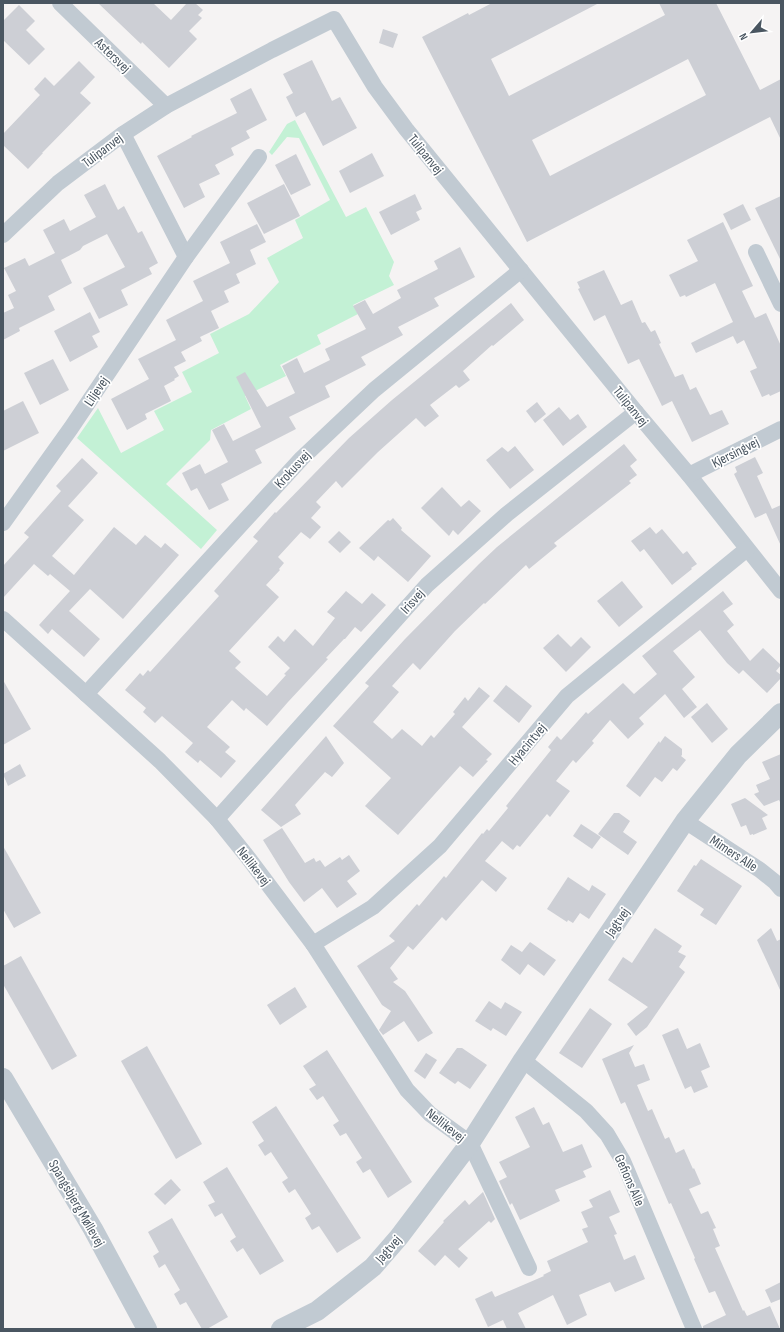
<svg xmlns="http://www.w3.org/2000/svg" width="784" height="1332" viewBox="0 0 784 1332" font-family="'Sofia Sans Condensed',sans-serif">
  <rect width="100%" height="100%" fill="#f5f3f3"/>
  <path fill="#c3f1d5" d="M295,120L346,217L366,207L394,262L389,276L394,285L353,305L358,314L317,335L321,344L280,365L286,376L245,396L251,409L211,430L210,440L166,484L217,530L201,549L77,438L98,408L121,453L164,430L154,411L192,392L182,372L219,353L210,334L249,314L279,282L267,258L303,238L295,220L330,200L299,138L287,137L272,155L269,152L287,124Z"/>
  <g fill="#cdcfd5" fill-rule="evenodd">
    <path d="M98,3H153L171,20L187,3H195L203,10L198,15L202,18L189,31L197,39L169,68L142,42L141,44Z"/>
    <path d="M492,3H599L491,59L509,96L665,15L659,3H716L760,90L781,79V140L770,117L527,242L422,37L468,13L469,15ZM688,59L706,95L550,176L532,140Z"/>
    <path d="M19,5L35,21L26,30L45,49L29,65L3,40V21Z"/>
    <path d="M383,29L398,34L393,48L379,43Z"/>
    <path d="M312,60L332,101L340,97L357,128L323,146L305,112L296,117L286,97L293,93L283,74Z"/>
    <path d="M79,61L95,77L80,93L91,103L42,153H43L28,169L3,145V134L40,95L34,89L45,77L54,86Z"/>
    <path d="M251,88L267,120L246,131L250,138L231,148L234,155L215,165L220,174L199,184L205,197L184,208L157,156L192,137L191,136L237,113L230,99Z"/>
    <path d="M372,153L384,176L350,193L339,171Z"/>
    <path d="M296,154L311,185L291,195L275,165Z"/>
    <path d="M105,184L118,210L124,206L138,233L142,231L158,263L149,268L152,274L121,290L128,305L99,319L83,288L125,267L107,234L83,246L80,250L61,260L72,283L48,296L55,310L19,328L20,331L3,340V313L14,308L8,295L16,291L4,268L25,258L29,266L55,253L43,230L64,219L70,231L96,217L84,195Z"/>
    <path d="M284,184L300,216L264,234L247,203Z"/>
    <path d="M415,194L422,209L416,212L420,220L391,235L379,212Z"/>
    <path d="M781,196V261L755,208Z"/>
    <path d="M743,204L751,220L731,230L723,214Z"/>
    <path d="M723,222L753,286L742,291L755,318L766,313L781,346V391L770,396L769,394L762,397L750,371L757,368L744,340L737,344L733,336L696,353L691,343L733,322L715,283L686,297L685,295L680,297L669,275L698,261L687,240Z"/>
    <path d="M257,224L266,242L250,250L256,264L236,274L240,283L224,291L229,302L211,311L219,328L200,337L202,341L181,352L186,361L174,367L179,376L174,379L175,380L164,386L171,401L145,414L147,419L127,430L111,399L149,379L138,359L176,340L166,320L203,301L193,281L230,263L220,242Z"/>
    <path d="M460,247L475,277L434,298L439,306L398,327L403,335L361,357L366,365L325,386L330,397L289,417L296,429L255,450L262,463L221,484L229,500L209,510L197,488L191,491L182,473L200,464L205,474L228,462L212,430L224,424L233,441L261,427L236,377L245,372L267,407L295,393L282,366L297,358L304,373L330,360L325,349L366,329L353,306L365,300L373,314L401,298L397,290L438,269L434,261Z"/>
    <path d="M604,270L621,305L632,300L642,323L645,322L651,332L655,330L661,343L659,344L675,377L683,374L690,390L696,387L710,415L722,410L729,424L692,442L672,401L662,406L639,359L628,364L605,315L594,321L578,289L580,288L577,282Z"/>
    <path d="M511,303L524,320L493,346L492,345L463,371L470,380L459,388L456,385L430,405L439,416L425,427L416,418L378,452L342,488L336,481L316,502L321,507L311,518L321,527L310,539L301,532L278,557L284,563L279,569L280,570L266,585L279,597L229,651L241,662L235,668L267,696L286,675L284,674L290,668L268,647L278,636L284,642L295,629L313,646L335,618L327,612L346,591L362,604L372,593L386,605L361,632L355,627L345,639H344L326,658L328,659L288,702L267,726L246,708L244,711L232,700L207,727L230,747L225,752L236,761L221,778L200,760L198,763L185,752L193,743L162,716L155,723L143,712L146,708L125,690L140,673L143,676L148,670L150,672L219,596L214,591L258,541L253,537L275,512L276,513L349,438L392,400Z"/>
    <path d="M90,312L100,332L92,336L98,347L70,362L54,331Z"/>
    <path d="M53,359L69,390L40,405L24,373Z"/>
    <path d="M23,401L39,433L3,451V411Z"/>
    <path d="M537,402L546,414L535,423L526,411Z"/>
    <path d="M559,407L570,420L578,414L587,427L563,446L543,420Z"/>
    <path d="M624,444L637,460L630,466L637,475L629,481L631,483L554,543L557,546L529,569L526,565L485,604L484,603L455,631L420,670L413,663L392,686L399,692L373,722L392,739L402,729L422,746L431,735L434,738L455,714L453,712L465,697L468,701L479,687L490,696L462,727L492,754L486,760L488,761L473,777L460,766L398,835L365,806L391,778L333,726L369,686L365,683L405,639L479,564L497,547Z"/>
    <path d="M515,446L534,470L510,489L486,460L502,447L508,452Z"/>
    <path d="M755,457L763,473L757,476L772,509L781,505V546L766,513L755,518L734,474L737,472L735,467Z"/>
    <path d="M82,458L98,473L68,506L84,520L52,556L74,575L114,527L136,545L145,535L161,548L165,543L179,555L123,619L90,589L69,611L100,639L84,657L52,629L48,634L39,625L70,591L50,574L48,576L34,564L3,598V566L29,537L24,533L61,491L56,486Z"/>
    <path d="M442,487L461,507L469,500L481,511L458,535L453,530L449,536L421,508Z"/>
    <path d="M393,518L402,528L401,530L431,556L408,582L378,556L374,561L359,548L388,520L390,521Z"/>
    <path d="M650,527L656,534L662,529L683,554L687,551L697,564L691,568L692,569L672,585L644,549L640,552L631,541Z"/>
    <path d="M339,531L351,542L340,553L328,542Z"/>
    <path d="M622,581L643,607L619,627L597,601Z"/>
    <path d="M723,591L733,604L723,611L734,625L727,631L750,661L763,648L781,665L776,671L781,675V678L767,693L743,670L739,674L727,663L700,630L673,651L695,677L682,689L697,707L684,718L665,694L639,718L644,724L628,739L610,720L592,741L594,743L576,763L573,760L556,781L570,791L550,817L547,814L520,847L517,845L513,850L502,841L485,861L507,878L496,892L482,880L446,921L442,917L413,950L408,946L390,968L398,979L393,982L405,991L433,1033L418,1042L404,1021L383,1035L379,1030L391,1011L382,1005L357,966L395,941L389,936L417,904L419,906L444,876L446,878L482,833L483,834L487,829L489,831L508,808L506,806L551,750L548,747L557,736L561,740L586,712L588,714L623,683L634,694L657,674L642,656Z"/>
    <path d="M558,634L571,647L581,637L591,647L566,672L543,648Z"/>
    <path d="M3,680L31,729L3,745Z"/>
    <path d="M506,685L532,706L519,723L493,701Z"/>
    <path d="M707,703L728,729L712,743L691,717Z"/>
    <path d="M326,736L344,763L332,777L325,772L295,805L301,814L281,827L261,810Z"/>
    <path d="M665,736L682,749V755L681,756L686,760L677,771L673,768L662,782L655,777L640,797L626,786L659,741L660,743Z"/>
    <path d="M781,754V804L779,800L764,806L754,794L759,792L756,785L770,779L762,762Z"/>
    <path d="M20,764L26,776L8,786L3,774Z"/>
    <path d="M745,798L768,815L762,818L767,829L753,835V834L750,835L746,825L741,827L731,804Z"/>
    <path d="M614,813H619L630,821L623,832L637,842L628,855L598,834Z"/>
    <path d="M581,824L601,837L592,849L573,836Z"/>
    <path d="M282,828L305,863L314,858L316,862L320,860L325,867L340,857L342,860L349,855L360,871L347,881L357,894L337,908L322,888L304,902L289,882L263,840Z"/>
    <path d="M3,846L41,913L14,928L3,909Z"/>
    <path d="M701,859L742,886L716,925L700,915L704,909L677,891L694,865L696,866Z"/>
    <path d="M568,877L589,891L592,885L606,894L589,919L580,913L573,923L568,920L567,922L547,909Z"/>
    <path d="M655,928L682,946L678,952L686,956L679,967L685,972L647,1027L636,1036L627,1024L648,1007L608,980L623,957L632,963Z"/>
    <path d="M771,928L777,941L781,939V992L757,940Z"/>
    <path d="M530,942L556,960L544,976L528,964L520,975L501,960L511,945L522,952Z"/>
    <path d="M21,956L77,1056L52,1070L3,984V966Z"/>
    <path d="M295,987L307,1007L280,1025L267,1005Z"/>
    <path d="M489,1001L501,1009L505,1002L522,1012L506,1036L493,1028L491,1031L475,1021Z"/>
    <path d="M590,1008L612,1024L582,1068L559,1053Z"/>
    <path d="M678,1028L687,1049L700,1043L710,1067L701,1071L708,1087L694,1093L691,1086L685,1089L662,1035Z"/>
    <path d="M634,1045L629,1053L635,1067L644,1064L650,1080L637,1085L648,1111L652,1109L665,1139L669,1137L676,1153L684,1149L693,1169L694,1168L701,1184L689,1189L701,1214L708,1211L716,1228L713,1229L720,1246L715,1248L743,1311L744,1310L747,1316L770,1306L780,1329H703V1326L726,1315L715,1291L709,1293L694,1259L695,1258L671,1203L669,1204L625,1102L621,1104L602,1059Z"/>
    <path d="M147,1046L202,1144L176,1159L121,1061Z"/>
    <path d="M457,1048H462L487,1065L470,1089L458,1081L455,1084L439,1073Z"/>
    <path d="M327,1050L412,1182L388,1198L370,1169L363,1173L356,1162L362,1158L346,1133L340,1136L333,1125L339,1121L323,1096L317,1100L309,1089L316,1085L303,1066Z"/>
    <path d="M426,1053L437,1060L425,1079L414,1071Z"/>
    <path d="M276,1106L361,1238L337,1253L319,1226L312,1230L305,1218L311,1214L295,1189L289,1193L282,1182L288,1178L271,1152L265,1156L258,1145L264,1141L252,1122Z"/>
    <path d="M534,1107L543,1125L549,1122L563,1152L582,1144L592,1167L583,1171L586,1177L555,1190L560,1201L520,1220L512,1203L510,1205L499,1181L507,1177L499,1162L530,1147L515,1117Z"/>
    <path d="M227,1167L284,1261L260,1275L243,1248L237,1252L230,1241L236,1237L222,1213L215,1217L208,1205L215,1202L203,1182Z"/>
    <path d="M171,1179L181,1190L165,1205L154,1194Z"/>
    <path d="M610,1190L620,1212L609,1217L617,1234L614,1235L624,1260L635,1255L645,1279L615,1292L610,1282L579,1295L587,1315L567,1325L553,1295L518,1313L526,1329H507L503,1320L488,1327L475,1299L492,1291L495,1297L544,1276L543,1275L551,1271L547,1261L588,1242L582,1229L588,1227L581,1212L593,1207L589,1200Z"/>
    <path d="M483,1192L495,1219L491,1223L489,1221L458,1249L468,1258L459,1268L445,1255L435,1266L418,1251L444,1222L443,1221L465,1200L469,1205Z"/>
    <path d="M172,1218L228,1317L207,1329H202L186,1302L180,1305L174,1294L180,1290L165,1264L159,1268L153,1256L159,1252L148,1232Z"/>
    <path d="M781,1282V1299L771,1303L765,1290Z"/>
  </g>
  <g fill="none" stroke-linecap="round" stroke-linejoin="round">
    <g stroke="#c1cad2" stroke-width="16">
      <path d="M60,3L166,106"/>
      <path d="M123,134L186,257"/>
      <path d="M3,235L58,183L123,134L166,106L272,50L334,19L375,87L406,129L636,412L689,475L781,591"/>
      <path d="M756,252L781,304"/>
      <path d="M689,475L781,429"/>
      <path d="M3,523L71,428L186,257L259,157"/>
      <path d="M3,619L160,761L217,819L246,855L313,944L407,1090L430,1114L470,1143L529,1268"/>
      <path d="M86,694L302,458L374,390L521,270"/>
      <path d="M217,819L427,585L507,514L636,412"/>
      <path d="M685,821L760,870L775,882L781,889"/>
      <path d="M313,944L373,907L440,846L567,696L747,549"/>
      <path d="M523,1060L586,1111L607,1134L623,1161L694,1329"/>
    </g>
    <g stroke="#c1cad2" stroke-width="20">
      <path d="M3,1078L93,1229L147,1329"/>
      <path d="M281,1329L317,1311L344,1290L373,1267L399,1237L470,1143L523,1060L685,821L738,755L781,713"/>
    </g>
  </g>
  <g text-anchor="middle" stroke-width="3.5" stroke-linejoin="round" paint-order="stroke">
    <g font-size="14" fill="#4a5661" stroke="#fff">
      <text transform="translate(113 55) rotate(44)" y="5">Astersvej</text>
      <text transform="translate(102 150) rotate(-37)" y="5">Tulipanvej</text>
      <text transform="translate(426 154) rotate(51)" y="5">Tulipanvej</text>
      <text transform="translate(96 391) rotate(-56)" y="5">Liljevej</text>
      <text transform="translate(631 406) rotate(51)" y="5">Tulipanvej</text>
      <text transform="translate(735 452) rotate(-27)" y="5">Kjersingvej</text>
      <text transform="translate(292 469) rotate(-47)" y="5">Krokusvej</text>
      <text transform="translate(412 601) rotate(-48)" y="5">Irisvej</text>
      <text transform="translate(527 744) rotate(-50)" y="5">Hyacintvej</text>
      <text transform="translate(734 853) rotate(33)" y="5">Mimers Alle</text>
      <text transform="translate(254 866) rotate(52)" y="5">Nellikevej</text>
      <text transform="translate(617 922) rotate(-56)" y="5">Jagtvej</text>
      <text transform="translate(446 1125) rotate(38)" y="5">Nellikevej</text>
      <text transform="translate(630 1180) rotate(66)" y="5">Gefions Alle</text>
      <text transform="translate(77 1203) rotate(60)" y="5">Spangsbjerg Møllevej</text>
      <text transform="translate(388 1249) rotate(-49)" y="5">Jagtvej</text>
    </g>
  </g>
  <rect width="784" height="1332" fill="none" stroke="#4a5661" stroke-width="8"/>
  <g transform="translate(752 32) rotate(242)" stroke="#ffffff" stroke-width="3" paint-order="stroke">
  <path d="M0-3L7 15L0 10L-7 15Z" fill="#4a5661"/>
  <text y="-6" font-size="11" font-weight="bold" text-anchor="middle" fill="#4a5661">N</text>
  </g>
</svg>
